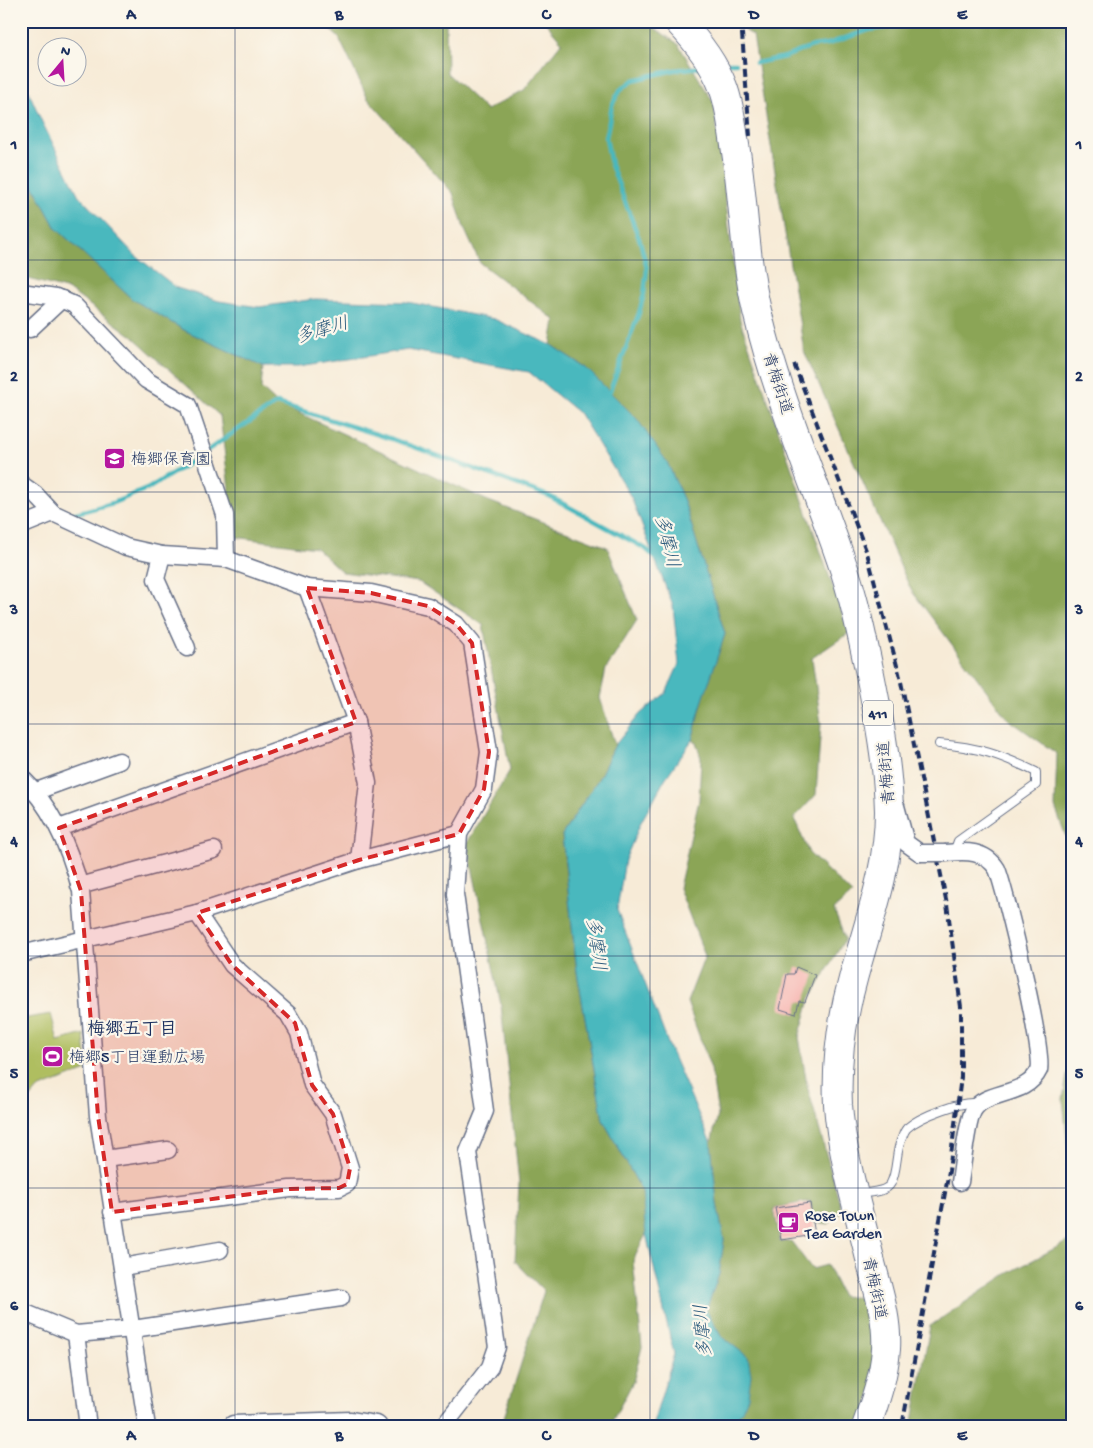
<svg xmlns="http://www.w3.org/2000/svg" width="1093" height="1448" viewBox="0 0 1093 1448" font-family="'Gochi Hand','Klee One',sans-serif">
  <rect width="100%" height="100%" fill="#fbf7ec"/>
  <filter id="ink" filterUnits="userSpaceOnUse"><feTurbulence type="fractalNoise" baseFrequency=".02" numOctaves="2"/><feDisplacementMap in="SourceGraphic" scale="10" xChannelSelector="R" yChannelSelector="G"/><feConvolveMatrix kernelMatrix="1 2 1 2 8 2 1 2 1" color-interpolation-filters="sRGB"/></filter>
  <filter id="wash" filterUnits="userSpaceOnUse"><feTurbulence type="fractalNoise" baseFrequency=".0096" numOctaves="4" result="noise"/><feDisplacementMap in="SourceGraphic" scale="20" xChannelSelector="R" yChannelSelector="G"/><feGaussianBlur stdDeviation="1.12" result="paint"/><feColorMatrix in="noise" values="0 0 0 0 0 0 0 0 0 0 0 0 0 0 0 0 0 1.4 0 .05"/><feComposite in="paint" operator="in"/></filter>
  <g filter="url(#wash)">
    <rect width="100%" height="100%" fill="#f7ebd7"/>
    <path fill="#afbe61" stroke="#657660" d="M51,1014L58,1041L84,1034L87,1070L38,1089L28,1101L21,1088V1019Z"/>
    <g fill="#8ba557" stroke="#536a5a">
      <path d="M321,21H446L447,73L486,110L524,90L562,42L544,21H644L678,44L714,103L740,320L849,633L812,658L821,724L816,795L794,818L809,853L852,894L834,910L845,939L810,1000L799,1037L807,1085L842,1211L829,1224L814,1222L810,1201L774,1208L780,1242L791,1241L812,1269L827,1265L842,1296L866,1298L875,1319L878,1369L861,1427H724L741,1413L747,1357L721,1336L706,1310L719,1274L724,1240L717,1204L711,1143L718,1115L711,1069L687,1002L705,956L679,888L699,800L701,758L696,742L692,740L701,706L725,634L684,501L667,462L586,368L551,345L555,320L480,263L464,228L453,193L368,99L339,38Z"/>
      <path d="M727,21H1072V853L1055,807L1057,754L1008,719L911,590L804,351L753,35Z"/>
      <path d="M21,163L56,228L132,299L184,330L263,367L261,388L277,403L486,500L607,547L637,620L606,669L600,698L615,745L599,778L562,835L577,972L603,1120L642,1191L646,1234L633,1261L642,1347L633,1382L609,1427H501L544,1291L515,1261L519,1184L501,1005L467,843L510,770L483,625L419,582L342,572L316,548L235,537L220,416L132,336L69,290L21,277Z"/>
      <path d="M1072,1045V1189L1063,1099Z"/>
      <path d="M1072,1239V1427H912L930,1326L1007,1274Z"/>
    </g>
    <path fill="#48b8be" stroke="#32748e" d="M21,74L42,122L79,196L136,256L177,288L219,301L259,307L315,299L407,302L494,319L551,345L586,368L637,419L667,462L684,501L725,634L701,706L692,740L665,779L641,822L625,860L617,910L671,1051L711,1143L717,1204L724,1240L719,1274L706,1310L721,1336L748,1357L751,1375L748,1397L741,1413L724,1427H652L674,1354L646,1234L642,1191L603,1120L577,972L562,835L599,778L615,745L640,714L666,693L679,664L673,606L631,497L580,414L529,372L408,350L298,367H263L184,330L132,299L56,228L21,163Z"/>
    <g fill="none" stroke-linecap="round" stroke-linejoin="round">
      <g stroke="#48b8be" stroke-width="4.5">
        <path d="M726,63H736"/>
        <path d="M756,63L785,57L813,46L828,44L869,30L936,21"/>
        <path d="M608,396L639,313L644,294L647,269L640,241L611,165L606,138L612,105L620,90L633,80L674,70L702,67"/>
        <path d="M208,450L277,403L392,439L549,496L646,549L658,560"/>
        <path d="M69,515L113,503L149,488L202,455"/>
      </g>
    </g>
    <g id="blocks">
      <g fill="#f6aba8">
        <path d="M796,967L815,975L805,1002L799,1001L796,1014L780,1009L787,974H794Z"/>
        <path d="M810,1203L815,1235L781,1240L775,1208Z"/>
      </g>
    </g>
  </g>
  <g filter="url(#ink)">
    <use href="#blocks" fill-opacity="0" stroke="#687188" stroke-width="1"/>
    <g fill="none" stroke-linecap="round" stroke-linejoin="round">
      <defs>
        <g id="lane">
          <path d="M939,744C978,747 1001,755 1036,772V785L958,841L954,852"/>
          <path d="M859,1194C868,1192 886,1193 891,1183C898,1170 895,1152 902,1138C903,1135 905,1130 907,1128C919,1117 964,1099 979,1104"/>
        </g>
        <g id="street">
          <path d="M21,292L56,297L74,305L146,380L188,405L225,515L226,559"/>
          <path d="M30,329L62,299"/>
          <path d="M21,484L35,494L53,513L126,547L162,555L226,559L307,588L371,593L428,606L456,624L472,643L489,752L484,789L459,834L455,894L485,1111L468,1152L497,1347L490,1367L443,1427"/>
          <path d="M21,526L53,513"/>
          <path d="M162,555L156,579L187,648"/>
          <path d="M307,588L356,722L368,783L359,860"/>
          <path d="M21,777C53,807 70,849 81,891L98,1116L147,1427"/>
          <path d="M34,792L119,761"/>
          <path d="M896,806L906,843L920,853"/>
          <path d="M59,828L356,722"/>
          <path d="M946,853C966,851 985,850 997,869C1006,891 1045,1055 1039,1070C1026,1098 985,1089 973,1111C966,1125 963,1165 960,1182"/>
          <path d="M79,886L214,850"/>
          <path d="M21,954L197,913L359,860L459,834"/>
          <path d="M105,1159L168,1150"/>
          <path d="M112,1212L290,1189L339,1188L347,1184L350,1168L333,1114L312,1085L299,1033L288,1014L232,965L197,913"/>
          <path d="M122,1267L220,1250"/>
          <path d="M21,1311L76,1334L133,1329L341,1298"/>
          <path d="M76,1334L88,1427"/>
        </g>
        <path id="secondary" d="M234,1427L351,1423L376,1427"/>
        <path id="highway" d="M678,21C696,40 714,63 723,87C730,105 732,126 735,145C744,200 744,256 757,311C777,396 813,478 841,560C854,597 862,636 870,674C879,719 888,765 889,811C889,868 869,921 854,975C842,1017 836,1062 838,1105C842,1159 859,1211 871,1263C878,1290 888,1320 886,1349C884,1376 875,1402 866,1427"/>
      </defs>
      <use href="#lane" stroke="#687188" stroke-width="10"/>
      <use href="#street" stroke="#687188" stroke-width="19"/>
      <use href="#secondary" stroke="#687188" stroke-width="25"/>
      <use href="#highway" stroke="#687188" stroke-width="30"/>
      <use href="#lane" stroke="#fff" stroke-width="8"/>
      <use href="#street" stroke="#fff" stroke-width="16"/>
      <use href="#secondary" stroke="#fff" stroke-width="22"/>
      <use href="#highway" stroke="#fff" stroke-width="28"/>
      <g stroke="#1b2f5e" stroke-width="4" stroke-dasharray="8 4" stroke-linecap="butt">
        <path d="M741,21L750,136"/>
        <path d="M794,364L867,553L900,677L947,904L961,1007V1077L949,1171L902,1427"/>
      </g>
      <defs>
        <path id="street-bridge" d="M920,853H946"/>
      </defs>
      <use href="#street-bridge" stroke="#687188" stroke-width="19" stroke-linecap="butt"/>
      <use href="#street-bridge" stroke="#fff" stroke-width="16"/>
    </g>
  </g>
  <path fill="#d62828" fill-opacity="0.2" stroke="#d62828" stroke-width="4" stroke-dasharray="10 6" stroke-linejoin="round" d="M307,588L371,593L428,606L456,624L472,643L489,752L484,789L459,834L359,860L197,913L232,965L295,1023L312,1085L333,1114L350,1168L347,1184L339,1188L290,1189L112,1212L98,1116L81,891L59,828L356,722Z"/>
  <path fill="none" stroke="#1b2f5e" stroke-width="1" stroke-opacity="0.55" d="M235,21V1427M443,21V1427M650,21V1427M858,21V1427M21,260H1072M21,492H1072M21,724H1072M21,956H1072M21,1188H1072"/>
  <defs>
    <symbol id="school-square" viewBox="-11 -11 22 22"><rect x="-9" y="-9" width="18" height="18" rx="4" fill="#b5179e" stroke="#fbf7ec"/><path d="M0-5L7-2L0 1L-7-2ZM-4 1L0 2.5L4 1V4Q0 6-4 4Z" fill="#fff"/></symbol>
    <symbol id="stadium-square" viewBox="-11 -11 22 22"><rect x="-9" y="-9" width="18" height="18" rx="4" fill="#b5179e" stroke="#fbf7ec"/><path d="M0-5a6.5 5 0 1 0 0 10a6.5 5 0 1 0 0-10ZM-3.5-1.8h7v3.6h-7Z" fill="#fff"/></symbol>
    <symbol id="cafe-square" viewBox="-11 -11 22 22"><rect x="-9" y="-9" width="18" height="18" rx="4" fill="#b5179e" stroke="#fbf7ec"/><path d="M-5.5-4.5H6V0H3Q3 3.5 0 3.5H-2.5Q-5.5 3.5-5.5 0ZM3-3.2v2h1.7v-2ZM-6 4.5H4V6H-6Z" fill="#fff"/></symbol>
  </defs>
  <g fill-rule="evenodd">
    <use href="#school-square" x="102" y="446" width="25" height="25"/>
    <use href="#stadium-square" x="40" y="1044" width="25" height="25"/>
    <use href="#cafe-square" x="776" y="1210" width="25" height="25"/>
  </g>
  <g text-anchor="middle" stroke-width="4.5" stroke-linejoin="round" paint-order="stroke">
    <rect fill="#fbf7ec" stroke="#5e6b89" stroke-width="1" x="863" y="700.5" width="30" height="25" rx="4"/>
    <g font-size="15" font-weight="bold" fill="#1b2f5e">
      <text x="878" y="718">411</text>
    </g>
    <g font-size="16" fill="#1b2f5e" stroke="#fbf7ec">
      <text transform="translate(779 383) rotate(72)" y="6">青梅街道</text>
      <text transform="translate(885 773) rotate(-95)" y="6">青梅街道</text>
      <text transform="translate(876 1288) rotate(78)" y="6">青梅街道</text>
    </g>
    <g font-size="16" fill="#1b2f5e" stroke="#fbf7ec" text-anchor="start">
      <text x="131" y="464">梅郷保育園</text>
      <text x="69" y="1062">梅郷5丁目運動広場</text>
      <text x="805" y="1220">Rose Town<tspan x="805" dy="18">Tea Garden</tspan></text>
    </g>
    <g font-size="18" font-style="italic" fill="#28587b" stroke="#fbf7ec">
      <text transform="translate(322 329) rotate(-16)" y="6">多摩川</text>
      <text transform="translate(668 541) rotate(76)" y="6">多摩川</text>
      <text transform="translate(597 944) rotate(82)" y="6">多摩川</text>
      <text transform="translate(702 1331) rotate(-95)" y="6">多摩川</text>
    </g>
    <g font-size="18" font-weight="bold" fill="#1b2f5e" stroke="#fbf7ec">
      <text x="132" y="1034">梅郷五丁目</text>
    </g>
  </g>
  <rect width="1093" height="1448" fill="none" stroke="#fbf7ec" stroke-width="55"/>
  <g transform="translate(62 62) rotate(18)"><circle r="24" fill="#fbf7ec" stroke="#a1a7b3"/>
  <path d="M0-4L9 19L0 12L-9 19Z" fill="#b5179e"/>
  <text y="-8" font-size="14" font-weight="bold" text-anchor="middle" fill="#1b2f5e">N</text>
  </g>
  <rect x="28" y="28" width="1038" height="1392" fill="none" stroke="#1b2f5e" stroke-width="2"/>
  <g font-size="16" text-anchor="middle" font-weight="bold" fill="#1b2f5e">
    <text x="131" y="19">A</text>
    <text x="339" y="19">B</text>
    <text x="546" y="19">C</text>
    <text x="754" y="19">D</text>
    <text x="962" y="19">E</text>
    <text x="14" y="149">1</text>
    <text x="1079" y="149">1</text>
    <text x="14" y="381">2</text>
    <text x="1079" y="381">2</text>
    <text x="14" y="614">3</text>
    <text x="1079" y="614">3</text>
    <text x="14" y="846">4</text>
    <text x="1079" y="846">4</text>
    <text x="14" y="1078">5</text>
    <text x="1079" y="1078">5</text>
    <text x="14" y="1310">6</text>
    <text x="1079" y="1310">6</text>
    <text x="131" y="1440">A</text>
    <text x="339" y="1440">B</text>
    <text x="546" y="1440">C</text>
    <text x="754" y="1440">D</text>
    <text x="962" y="1440">E</text>
  </g>
</svg>
